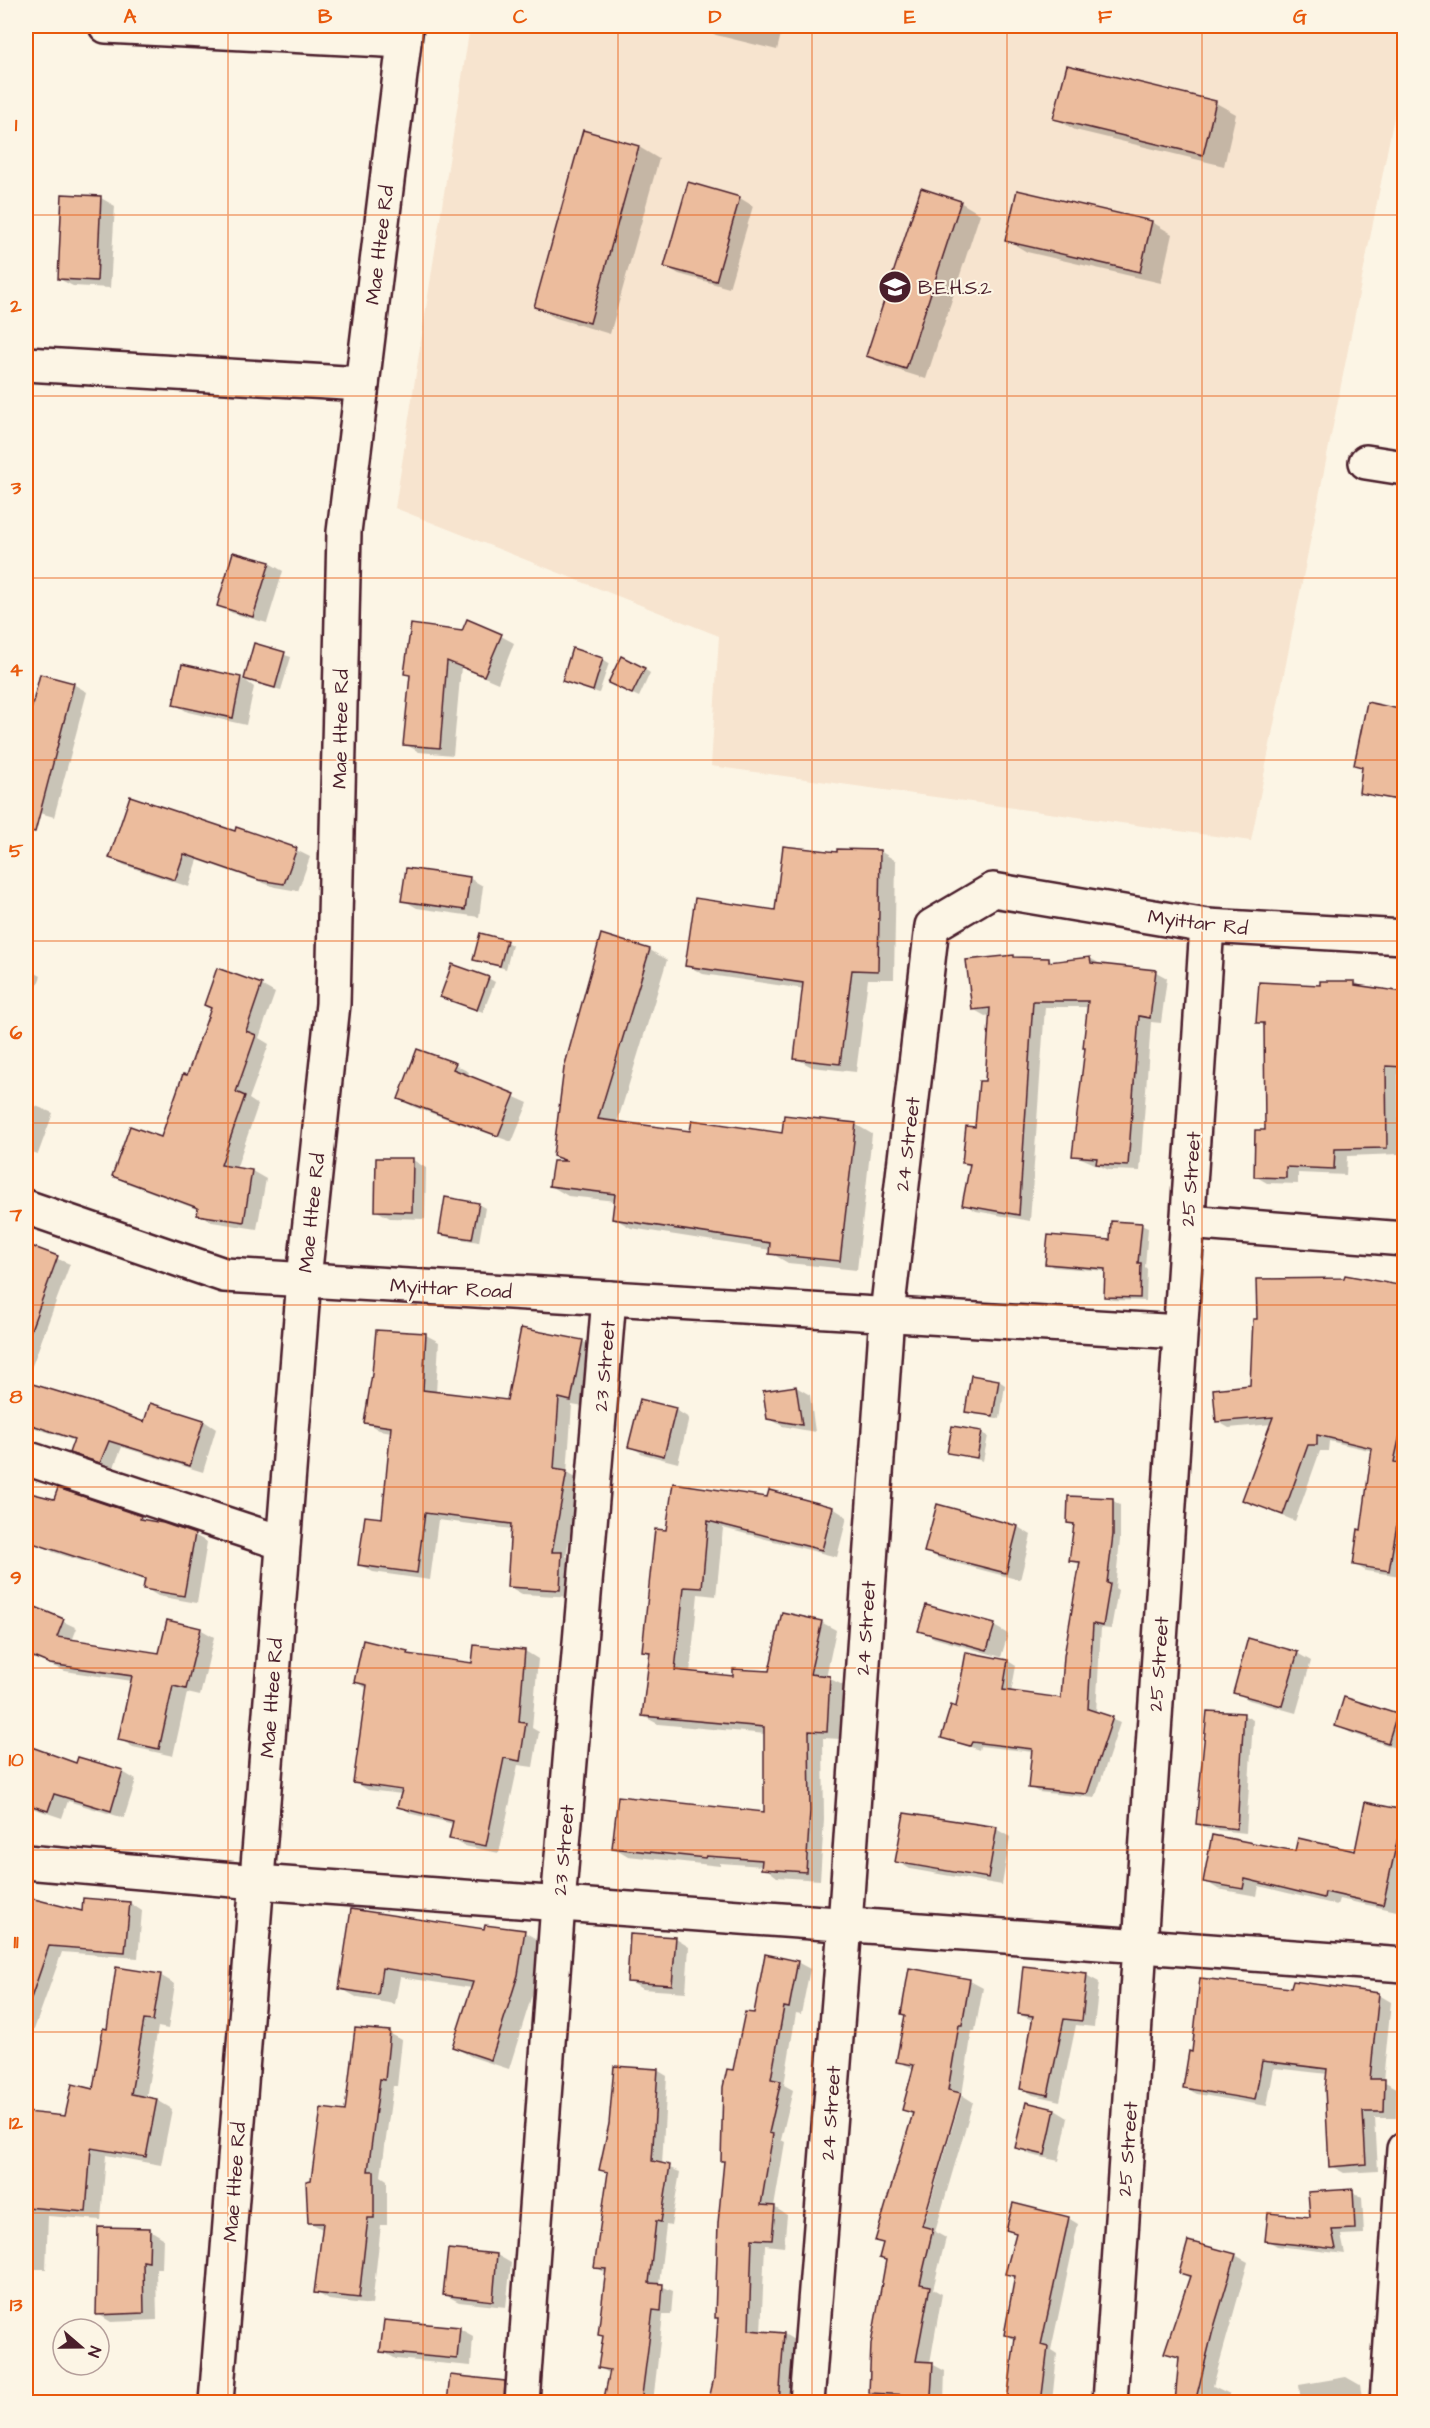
<svg xmlns="http://www.w3.org/2000/svg" width="1430" height="2428" viewBox="0 0 1430 2428" font-family="'Architects Daughter',sans-serif">
  <rect width="100%" height="100%" fill="#fcf5e5"/>
  <filter id="ink" filterUnits="userSpaceOnUse"><feTurbulence type="fractalNoise" baseFrequency=".0167" numOctaves="2"/><feDisplacementMap in="SourceGraphic" scale="12" xChannelSelector="R" yChannelSelector="G"/><feConvolveMatrix kernelMatrix="1 2 1 2 8 2 1 2 1" color-interpolation-filters="sRGB"/></filter>
  <g filter="url(#ink)">
    <path fill="#f7e4cf" d="M470,26H1404V66L1251,841L711,766L719,636L395,508Z"/>
    <g fill="#0003" fill-rule="evenodd">
      <path d="M699,26H783L777,50L716,35Z"/>
      <path d="M1068,67L1216,103L1236,114L1224,166L1075,130L1055,118Z"/>
      <path d="M639,147L659,159L610,334L556,318L535,307Z"/>
      <path d="M1018,192L1152,222L1172,234L1161,283L1027,252L1007,240Z"/>
      <path d="M101,198L115,206L110,288L73,286L59,279Z"/>
      <path d="M740,198L753,206L729,288L679,274L665,266Z"/>
      <path d="M960,202L980,214L926,379L888,367L868,355Z"/>
      <path d="M269,563L283,571L267,623L232,613L219,605Z"/>
      <path d="M501,636L514,643L498,683L461,667L453,755L419,752L405,744L412,676L406,673Z"/>
      <path d="M255,645L291,657L281,690L246,681L254,687L246,725L188,712L174,704L241,679L245,681Z"/>
      <path d="M603,659L609,663L599,693L564,680Z"/>
      <path d="M644,669L650,673L639,697L616,686Z"/>
      <path d="M41,676L73,684L87,692L54,817L26,809V736Z"/>
      <path d="M1368,704L1404,711V803L1360,792L1363,768L1355,765Z"/>
      <path d="M235,833L296,850L310,857L298,891L275,887L198,860L189,887L124,865L111,857Z"/>
      <path d="M880,851L896,861L894,979H868L856,1072L812,1067L795,1058L804,989L703,974L686,965L777,911L839,854Z"/>
      <path d="M469,878L483,886L479,917L417,908L403,900Z"/>
      <path d="M506,942L512,945L506,969L475,959Z"/>
      <path d="M650,950L667,960L617,1123L692,1132L784,1135L855,1124L872,1134L857,1270L788,1263L771,1253V1250L631,1228L614,1218L616,1201L568,1196L551,1186L567,1162L555,1155Z"/>
      <path d="M1014,957L1049,959L1055,962L1090,958L1102,965L1156,972L1167,978L1161,1023L1151,1022L1140,1171L1109,1170L1074,1155L1089,1007H1045L1030,1221L976,1211L964,1204L971,1167L963,1162L977,1129L987,1083L991,1015L985,1016L973,1009Z"/>
      <path d="M26,968L41,976L26,1014Z"/>
      <path d="M488,978L495,982L483,1012L449,1000Z"/>
      <path d="M1355,982L1364,988L1404,993V1072H1398L1399,1154L1347,1156L1346,1175L1298,1173V1184L1267,1183L1255,1176L1266,1132V1027L1258,1022L1321,987Z"/>
      <path d="M261,985L275,993L259,1038L269,1044L249,1099L258,1105L236,1169L252,1171L266,1179L257,1229L212,1222L199,1214V1210L127,1183L114,1176L162,1139L188,1077Z"/>
      <path d="M455,1065L469,1072L467,1076L528,1103L512,1142L414,1107L400,1099Z"/>
      <path d="M26,1102L53,1113L38,1154L26,1150Z"/>
      <path d="M413,1160L426,1168L425,1219L390,1218L377,1211Z"/>
      <path d="M478,1204L485,1208L479,1242L447,1237L440,1233Z"/>
      <path d="M1141,1225L1148,1228L1145,1267L1147,1269L1146,1301L1112,1300L1105,1297L1106,1271L1053,1267L1047,1263L1111,1241Z"/>
      <path d="M26,1246L70,1264L26,1382Z"/>
      <path d="M1346,1276L1404,1288V1558L1401,1576L1366,1571L1354,1564L1363,1531L1373,1451L1329,1441L1328,1451H1320L1295,1521L1244,1500L1272,1424L1229,1428L1217,1421L1252,1387Z"/>
      <path d="M377,1331L426,1335L439,1342L436,1393L508,1402L582,1341L596,1349L584,1407L572,1405L567,1473L580,1480L566,1556L575,1561L573,1597L522,1594L508,1586L512,1529L438,1520L430,1580L373,1572L360,1565L384,1519L392,1432L379,1430L365,1422L374,1374Z"/>
      <path d="M999,1381L1005,1385L1000,1419L967,1411Z"/>
      <path d="M26,1383L92,1403L145,1424L151,1405L204,1421L216,1429L203,1472L122,1447L113,1469L84,1459L71,1452L75,1441L26,1425Z"/>
      <path d="M796,1387L810,1395L815,1432L782,1426L769,1418Z"/>
      <path d="M641,1401L676,1410L689,1418L678,1463L643,1454L629,1446Z"/>
      <path d="M981,1432L988,1436L983,1461L948,1452Z"/>
      <path d="M770,1492L833,1508L847,1517L837,1557L723,1528L716,1596L698,1594L690,1673L734,1678L770,1673L821,1622L836,1630L826,1677L845,1686L841,1739L823,1738L824,1820L820,1880L777,1877L763,1866L720,1863V1866L628,1856L613,1847L765,1813L766,1734L658,1724L643,1716L651,1655L643,1650L668,1532L768,1498Z"/>
      <path d="M26,1494L140,1517L150,1522L194,1535L207,1542L197,1603L158,1596L145,1588L146,1581L53,1552L40,1545L44,1533L26,1529Z"/>
      <path d="M1112,1500L1120,1505V1540L1115,1588L1118,1590L1111,1629L1101,1628L1096,1713L1120,1723L1095,1798L1038,1792L1030,1787L1033,1752L980,1746L979,1750L943,1737L957,1708L1008,1661L1016,1666L1011,1693L1062,1700L1081,1565L1071,1560L1075,1526L1069,1522Z"/>
      <path d="M1018,1527L1031,1535L1020,1580L940,1559L926,1551Z"/>
      <path d="M34,1608L77,1628L72,1641L161,1654L200,1629L214,1637L200,1696L187,1693L173,1756L133,1747L119,1739L132,1681L65,1671L26,1655V1628Z"/>
      <path d="M994,1626L1008,1634L1001,1657L934,1638L920,1630Z"/>
      <path d="M364,1642L415,1657L474,1665L525,1651L538,1659L532,1728L539,1732L533,1767L518,1765L499,1853L464,1846L451,1838L454,1824L412,1814L399,1806L402,1794L368,1790L355,1782L368,1689L355,1682ZM367,1783L409,1789V1792L367,1786Z"/>
      <path d="M1297,1653L1311,1661L1296,1713L1249,1700L1235,1692Z"/>
      <path d="M1243,1715L1253,1720L1246,1833L1207,1829L1198,1824Z"/>
      <path d="M1396,1716L1404,1720L1401,1750L1351,1733L1337,1725Z"/>
      <path d="M30,1748L77,1765L79,1759L123,1772L136,1780L124,1818L68,1801L62,1818L26,1806V1760Z"/>
      <path d="M1366,1804L1404,1812V1871L1397,1911L1339,1899L1337,1905L1259,1886L1257,1896L1218,1889L1205,1881L1356,1853Z"/>
      <path d="M996,1829L1010,1837L1002,1885L910,1869L897,1861Z"/>
      <path d="M26,1899L84,1913L130,1903L142,1911L138,1958L62,1952L31,2038L26,2036Z"/>
      <path d="M352,1911L485,1930L524,1932L542,1942L535,1985L509,2069L472,2057L454,2047L472,1988L400,1977L395,2004L358,1998L340,1988Z"/>
      <path d="M676,1939L689,1947L686,1992L642,1989L629,1981Z"/>
      <path d="M797,1962L810,1969L801,2014L796,2013L784,2085L793,2090L781,2140L785,2142L774,2207L787,2215L784,2247L765,2245L761,2333L784,2334L796,2341L791,2402H710L715,2378L720,2319L726,2162L722,2160L735,2072L755,2015Z"/>
      <path d="M160,1975L175,1984L168,2029L158,2027L146,2098L157,2100L172,2109L161,2165L106,2155L101,2220L48,2216L46,2269H28L26,2329V2114L66,2118L95,2091L108,2031Z"/>
      <path d="M1086,1975L1099,1982L1094,2027L1076,2025L1060,2101L1033,2095L1021,2088L1034,2021L1019,2014Z"/>
      <path d="M970,1981L983,1988L975,2031H972L962,2095H959L918,2233L921,2234L962,2095L973,2102L935,2232L946,2238L933,2289L942,2294L930,2363L945,2371L944,2402H888V2400L870,2392L888,2262L881,2258L884,2244L877,2240L914,2116L904,2110L914,2069L898,2061L906,2016L902,2014Z"/>
      <path d="M1293,1990L1379,1995L1391,2002L1383,2081L1397,2088L1396,2118H1375L1378,2171L1344,2173L1331,2166L1328,2074L1274,2068L1267,2106L1197,2094L1184,2087L1193,2053Z"/>
      <path d="M389,2033L402,2040L397,2086H393L381,2176L387,2180V2225H381L372,2305L329,2300L316,2292L324,2230L309,2222L313,2182Z"/>
      <path d="M657,2070L667,2076L662,2165L680,2172L671,2226L666,2225L659,2285L673,2291L671,2315H663L653,2402H605L609,2373L599,2367L604,2337L600,2335L607,2274L596,2267L609,2174L601,2169Z"/>
      <path d="M1027,2104L1055,2110L1068,2118L1059,2161L1031,2155L1017,2147Z"/>
      <path d="M1352,2191L1362,2197L1364,2234L1341,2235L1345,2254L1277,2246L1267,2240L1311,2219Z"/>
      <path d="M1068,2218L1078,2224L1051,2350L1057,2354L1052,2402H1009L1016,2340L1006,2335L1016,2279L1007,2273L1017,2235L1008,2229Z"/>
      <path d="M150,2230L163,2238L162,2268H156L157,2320L111,2322L98,2314Z"/>
      <path d="M449,2251L497,2255L511,2263L506,2307L459,2302L445,2295Z"/>
      <path d="M1235,2255L1248,2262L1213,2386L1230,2394L1229,2402H1176L1180,2360L1166,2352L1191,2279L1181,2273Z"/>
      <path d="M460,2329L473,2336L471,2366L396,2359L382,2351Z"/>
      <path d="M1346,2377L1360,2385L1363,2402H1301L1299,2385Z"/>
    </g>
    <g fill="#ecbc9d" stroke="#4a1f2b" stroke-width="1.5">
      <path d="M1067,65L1216,101L1203,155L1053,119Z"/>
      <path d="M583,130L639,146L590,323L534,307Z"/>
      <path d="M688,182L740,197L716,281L664,267Z"/>
      <path d="M921,188L961,201L906,369L866,356Z"/>
      <path d="M1017,190L1152,221L1140,272L1005,241Z"/>
      <path d="M62,194L101,196L97,281L58,279Z"/>
      <path d="M233,552L270,562L253,617L217,606Z"/>
      <path d="M467,619L502,634L484,676L447,661L440,748L403,745L410,675L404,674L411,624L462,631Z"/>
      <path d="M254,643L285,652L275,688L244,679Z"/>
      <path d="M572,648L603,658L593,691L562,681Z"/>
      <path d="M621,656L645,668L632,694L608,683Z"/>
      <path d="M182,664L241,677L233,718L173,705Z"/>
      <path d="M40,674L74,683L35,832L26,831V730Z"/>
      <path d="M1367,702L1404,710V801L1359,793L1362,767L1354,765Z"/>
      <path d="M130,796L235,831L236,827L297,848L284,884L259,880L184,854L175,880L109,858Z"/>
      <path d="M783,846L837,852V849L880,850L878,971L852,970L840,1064L794,1059L803,983L685,966L695,898L775,910Z"/>
      <path d="M406,868L470,877L465,910L401,901Z"/>
      <path d="M480,933L507,940L500,966L473,960Z"/>
      <path d="M601,934L650,949L598,1119L690,1131L692,1120L782,1133L784,1115L856,1123L840,1261L769,1254L770,1243L612,1219L615,1194L549,1186L553,1161H567L553,1156L564,1068Z"/>
      <path d="M1014,955V957L1049,958V962L1090,957L1091,963L1156,970L1150,1018L1139,1016L1128,1166L1096,1164L1097,1158L1072,1156L1085,1048H1083L1088,1001H1033L1019,1215L962,1205L970,1164L962,1163L966,1126L975,1127L979,1081H985L990,1008L972,1010L966,960Z"/>
      <path d="M452,964L489,977L477,1010L440,997Z"/>
      <path d="M217,968L262,984L246,1031L256,1035L236,1092L245,1096L221,1165L252,1170L244,1222L197,1215L198,1208L112,1176L130,1126L161,1137L183,1074L187,1075L211,1008L204,1005Z"/>
      <path d="M1320,981H1355V985L1404,992V1067L1386,1066L1387,1148L1335,1149L1334,1169L1286,1167V1178L1254,1177L1255,1130H1265L1264,1023H1256L1259,982L1320,985Z"/>
      <path d="M417,1049L456,1063L453,1069L515,1094L498,1136L398,1099Z"/>
      <path d="M376,1158H413L412,1212L375,1211Z"/>
      <path d="M445,1197L479,1203L472,1239L439,1234Z"/>
      <path d="M1111,1221L1142,1223L1138,1263H1141L1140,1298L1104,1297L1105,1269L1045,1264L1048,1235L1110,1240Z"/>
      <path d="M26,1244L58,1256L29,1335L26,1334Z"/>
      <path d="M1345,1275L1404,1286V1417L1394,1462L1404,1464V1495H1402L1389,1571L1353,1565L1358,1529L1361,1530L1372,1448L1317,1435V1445H1308L1283,1515L1242,1500L1273,1417L1216,1422L1213,1389L1250,1385L1253,1319H1257L1256,1279L1344,1278Z"/>
      <path d="M521,1328L583,1340L571,1401L559,1398L554,1469L567,1471L552,1552H562L560,1590L507,1587L511,1524L425,1513L417,1573L358,1565L365,1516L382,1518L391,1427L364,1423L372,1374L376,1330L426,1333L423,1390L507,1400Z"/>
      <path d="M971,1375L999,1380L993,1416L965,1412Z"/>
      <path d="M26,1382L92,1402L144,1422L150,1403L204,1420L190,1466L109,1441L100,1463L69,1453L74,1439L26,1423Z"/>
      <path d="M796,1386L802,1425L767,1419L763,1391Z"/>
      <path d="M640,1399L676,1408L664,1456L628,1447Z"/>
      <path d="M952,1426L982,1431L977,1458L947,1453Z"/>
      <path d="M673,1483L767,1497L769,1490L833,1507L822,1550L708,1521L702,1588L684,1587L675,1670L733,1676V1669L769,1671L782,1612L822,1621L810,1674L830,1676L827,1732L809,1731L810,1811L806,1872L761,1869L762,1860L706,1856L705,1858L612,1848L618,1796L764,1812V1727L642,1716L650,1652L642,1651L655,1529L666,1530Z"/>
      <path d="M58,1488L141,1516L140,1519L163,1523L195,1534L184,1596L143,1589L145,1579L26,1541V1492L54,1499Z"/>
      <path d="M1068,1496L1113,1498V1535L1107,1583L1110,1584L1103,1626L1093,1624L1088,1709L1113,1717L1087,1794L1028,1788L1032,1749L972,1742L970,1746L941,1738L951,1705L956,1707L966,1652L1008,1660L1003,1690L1061,1698L1064,1656L1080,1562L1069,1561L1074,1524L1067,1523Z"/>
      <path d="M937,1504L1018,1526L1006,1573L924,1552Z"/>
      <path d="M26,1603L64,1619L57,1637L159,1653L167,1620L201,1628L186,1689L173,1686L159,1749L118,1740L132,1676L50,1664L26,1654Z"/>
      <path d="M926,1605L995,1624L987,1650L918,1631Z"/>
      <path d="M1248,1638L1298,1652L1282,1706L1233,1693Z"/>
      <path d="M363,1640L408,1651L407,1654L472,1663L474,1645L525,1650L519,1722L526,1723L520,1761L504,1758L486,1846L449,1839L453,1821L397,1807L402,1790L353,1783L367,1685L354,1682Z"/>
      <path d="M1344,1697L1397,1714L1388,1743L1335,1726Z"/>
      <path d="M1207,1711L1244,1713L1237,1829L1196,1824Z"/>
      <path d="M26,1745L76,1763L78,1757L123,1770L111,1811L54,1794L48,1811L26,1804Z"/>
      <path d="M1365,1802L1404,1810L1383,1905L1325,1892L1324,1898L1245,1879L1243,1889L1203,1882L1212,1835L1295,1851L1298,1838L1355,1851Z"/>
      <path d="M904,1813L997,1827L988,1878L895,1862Z"/>
      <path d="M26,1897L82,1911L83,1898L130,1902L125,1952L49,1946L30,2001L26,2000Z"/>
      <path d="M351,1909L484,1929L485,1925L525,1930L518,1975L491,2060L452,2047L473,1982L382,1968L378,1995L339,1989Z"/>
      <path d="M630,1934L676,1937L672,1985L627,1982Z"/>
      <path d="M765,1954L798,1961L789,2008L784,2007L771,2079L781,2081L769,2133L773,2134L761,2205L775,2206L772,2240L752,2239L749,2330L784,2333L779,2403H708L714,2378L718,2318H715L718,2223L724,2161H721L723,2087L727,2069L733,2070L745,2012L754,2013Z"/>
      <path d="M1023,1966L1087,1973L1082,2021L1064,2019L1048,2095L1020,2089L1033,2016L1018,2014Z"/>
      <path d="M116,1967L161,1974L153,2021L144,2020L131,2094L157,2099L146,2157L91,2148L86,2212L26,2207V2112L65,2116L72,2084L93,2089L103,2028L107,2029Z"/>
      <path d="M909,1968L970,1979L962,2025H959L948,2090L961,2093L922,2226L933,2229L920,2284L930,2286L916,2361L933,2362L931,2396L869,2393L871,2344L886,2260L879,2258L883,2243L875,2241L913,2113L902,2110L914,2065L896,2062L905,2015L901,2014Z"/>
      <path d="M1200,1978L1291,1988L1293,1981L1379,1993L1370,2079H1385L1384,2112H1363L1366,2164L1329,2167L1325,2089L1327,2069L1262,2061L1255,2100L1183,2088L1189,2051L1192,2052Z"/>
      <path d="M355,2028L390,2031L385,2080L380,2079L368,2171H374V2218H368L359,2298L314,2293L323,2223H308L306,2181L311,2180L321,2108L345,2111Z"/>
      <path d="M614,2066L658,2069L652,2161L670,2165L661,2222L656,2221L649,2283L663,2284L661,2311L653,2310L641,2403H603L610,2370L598,2368L603,2336L598,2335L606,2269L594,2268L608,2172L599,2170L609,2124Z"/>
      <path d="M1026,2102L1055,2109L1045,2155L1015,2148Z"/>
      <path d="M1353,2189L1355,2229L1332,2230L1336,2249L1265,2241L1268,2213L1310,2217L1308,2192Z"/>
      <path d="M1013,2203L1069,2217L1041,2345L1048,2347L1041,2403H1007L1015,2337L1004,2335L1015,2276L1005,2274L1016,2233L1006,2230Z"/>
      <path d="M98,2227L150,2228L149,2262L143,2261L144,2313L96,2315Z"/>
      <path d="M1188,2241L1236,2254L1212,2334L1195,2403H1175L1179,2357L1164,2353L1190,2276L1179,2273Z"/>
      <path d="M448,2249L497,2254L493,2301L443,2295Z"/>
      <path d="M384,2320L460,2327L457,2359L380,2352Z"/>
      <path d="M450,2375L505,2381L504,2403H447Z"/>
    </g>
    <g fill="none" stroke-linecap="round" stroke-linejoin="round">
      <defs>
        <g id="street">
          <path d="M106,26L404,41"/>
          <path d="M26,364L362,384"/>
          <path d="M1366,462L1404,468"/>
          <path d="M26,1207L224,1275L1180,1332"/>
          <path d="M1187,1222L1404,1239"/>
          <path d="M26,1458L283,1543"/>
          <path d="M26,1862L257,1882L1404,1965"/>
          <path d="M522,2402L558,1904L609,1298"/>
          <path d="M807,2402L845,1925L887,1314L932,926L993,890L1207,926L1404,937"/>
          <path d="M1110,2402L1207,926"/>
          <path d="M1387,2402L1404,2149"/>
        </g>
        <path id="secondary" d="M216,2402L304,1279L333,1004L344,532L406,26"/>
      </defs>
      <use href="#street" stroke="#4a1f2b" stroke-width="38"/>
      <use href="#secondary" stroke="#4a1f2b" stroke-width="38"/>
      <use href="#street" stroke="#fcf5e5" stroke-width="33"/>
      <use href="#secondary" stroke="#fcf5e5" stroke-width="33"/>
    </g>
  </g>
  <path fill="none" stroke="#e8590c" stroke-width="1.5" stroke-opacity="0.55" d="M228,26V2402M423,26V2402M618,26V2402M812,26V2402M1007,26V2402M1202,26V2402M26,215H1404M26,396H1404M26,578H1404M26,760H1404M26,941H1404M26,1123H1404M26,1305H1404M26,1487H1404M26,1668H1404M26,1850H1404M26,2032H1404M26,2213H1404"/>
  <defs>
    <symbol id="school-disc" viewBox="-11 -11 22 22"><circle r="9.5" fill="#4a1f2b" stroke="#fcf5e5"/><path d="M0-5L7-2L0 1L-7-2ZM-4 1L0 2.5L4 1V4Q0 6-4 4Z" fill="#fff"/></symbol>
  </defs>
  <g fill-rule="evenodd">
    <use href="#school-disc" x="876" y="268" width="38" height="38"/>
  </g>
  <g text-anchor="middle" stroke-width="4.5" stroke-linejoin="round" paint-order="stroke">
    <g font-size="20" fill="#4a1f2b" stroke="#fcf5e5">
      <text transform="translate(379 245) rotate(-83)" y="7">Mae Htee Rd</text>
      <text transform="translate(340 729) rotate(-89)" y="7">Mae Htee Rd</text>
      <text transform="translate(1198 922) rotate(7)" y="7">Myittar Rd</text>
      <text transform="translate(907 1144) rotate(-83)" y="7">24 Street</text>
      <text transform="translate(1190 1179) rotate(-86)" y="7">25 Street</text>
      <text transform="translate(311 1213) rotate(-84)" y="7">Mae Htee Rd</text>
      <text transform="translate(451 1288) rotate(3)" y="7">Myittar Road</text>
      <text transform="translate(604 1366) rotate(-85)" y="7">23 Street</text>
      <text transform="translate(865 1628) rotate(-86)" y="7">24 Street</text>
      <text transform="translate(1158 1664) rotate(-86)" y="7">25 Street</text>
      <text transform="translate(271 1698) rotate(-86)" y="7">Mae Htee Rd</text>
      <text transform="translate(563 1850) rotate(-85)" y="7">23 Street</text>
      <text transform="translate(830 2113) rotate(-86)" y="7">24 Street</text>
      <text transform="translate(1127 2149) rotate(-86)" y="7">25 Street</text>
      <text transform="translate(234 2182) rotate(-86)" y="7">Mae Htee Rd</text>
    </g>
    <g font-size="20" fill="#4a1f2b" stroke="#fcf5e5" text-anchor="start">
      <text x="918" y="294">B.E.H.S.2</text>
    </g>
  </g>
  <rect width="1430" height="2428" fill="none" stroke="#fcf5e5" stroke-width="66"/>
  <g transform="translate(81 2347) rotate(110)"><circle r="28" fill="#fcf5e5" stroke="#b59f9b" stroke-width="1.5"/>
  <path d="M0-4.5L10 22L0 15L-10 22Z" fill="#4a1f2b"/>
  <text y="-9" font-size="16" font-weight="bold" text-anchor="middle" fill="#4a1f2b">N</text>
  </g>
  <rect x="33" y="33" width="1364" height="2362" fill="none" stroke="#e8590c" stroke-width="2"/>
  <g font-size="20" text-anchor="middle" font-weight="bold" fill="#e8590c">
    <text x="130" y="23">A</text>
    <text x="325" y="23">B</text>
    <text x="520" y="23">C</text>
    <text x="715" y="23">D</text>
    <text x="910" y="23">E</text>
    <text x="1105" y="23">F</text>
    <text x="1300" y="23">G</text>
    <text x="16" y="131">1</text>
    <text x="16" y="312">2</text>
    <text x="16" y="494">3</text>
    <text x="16" y="676">4</text>
    <text x="16" y="857">5</text>
    <text x="16" y="1039">6</text>
    <text x="16" y="1221">7</text>
    <text x="16" y="1403">8</text>
    <text x="16" y="1584">9</text>
    <text x="16" y="1766">10</text>
    <text x="16" y="1948">11</text>
    <text x="16" y="2129">12</text>
    <text x="16" y="2311">13</text>
  </g>
</svg>
